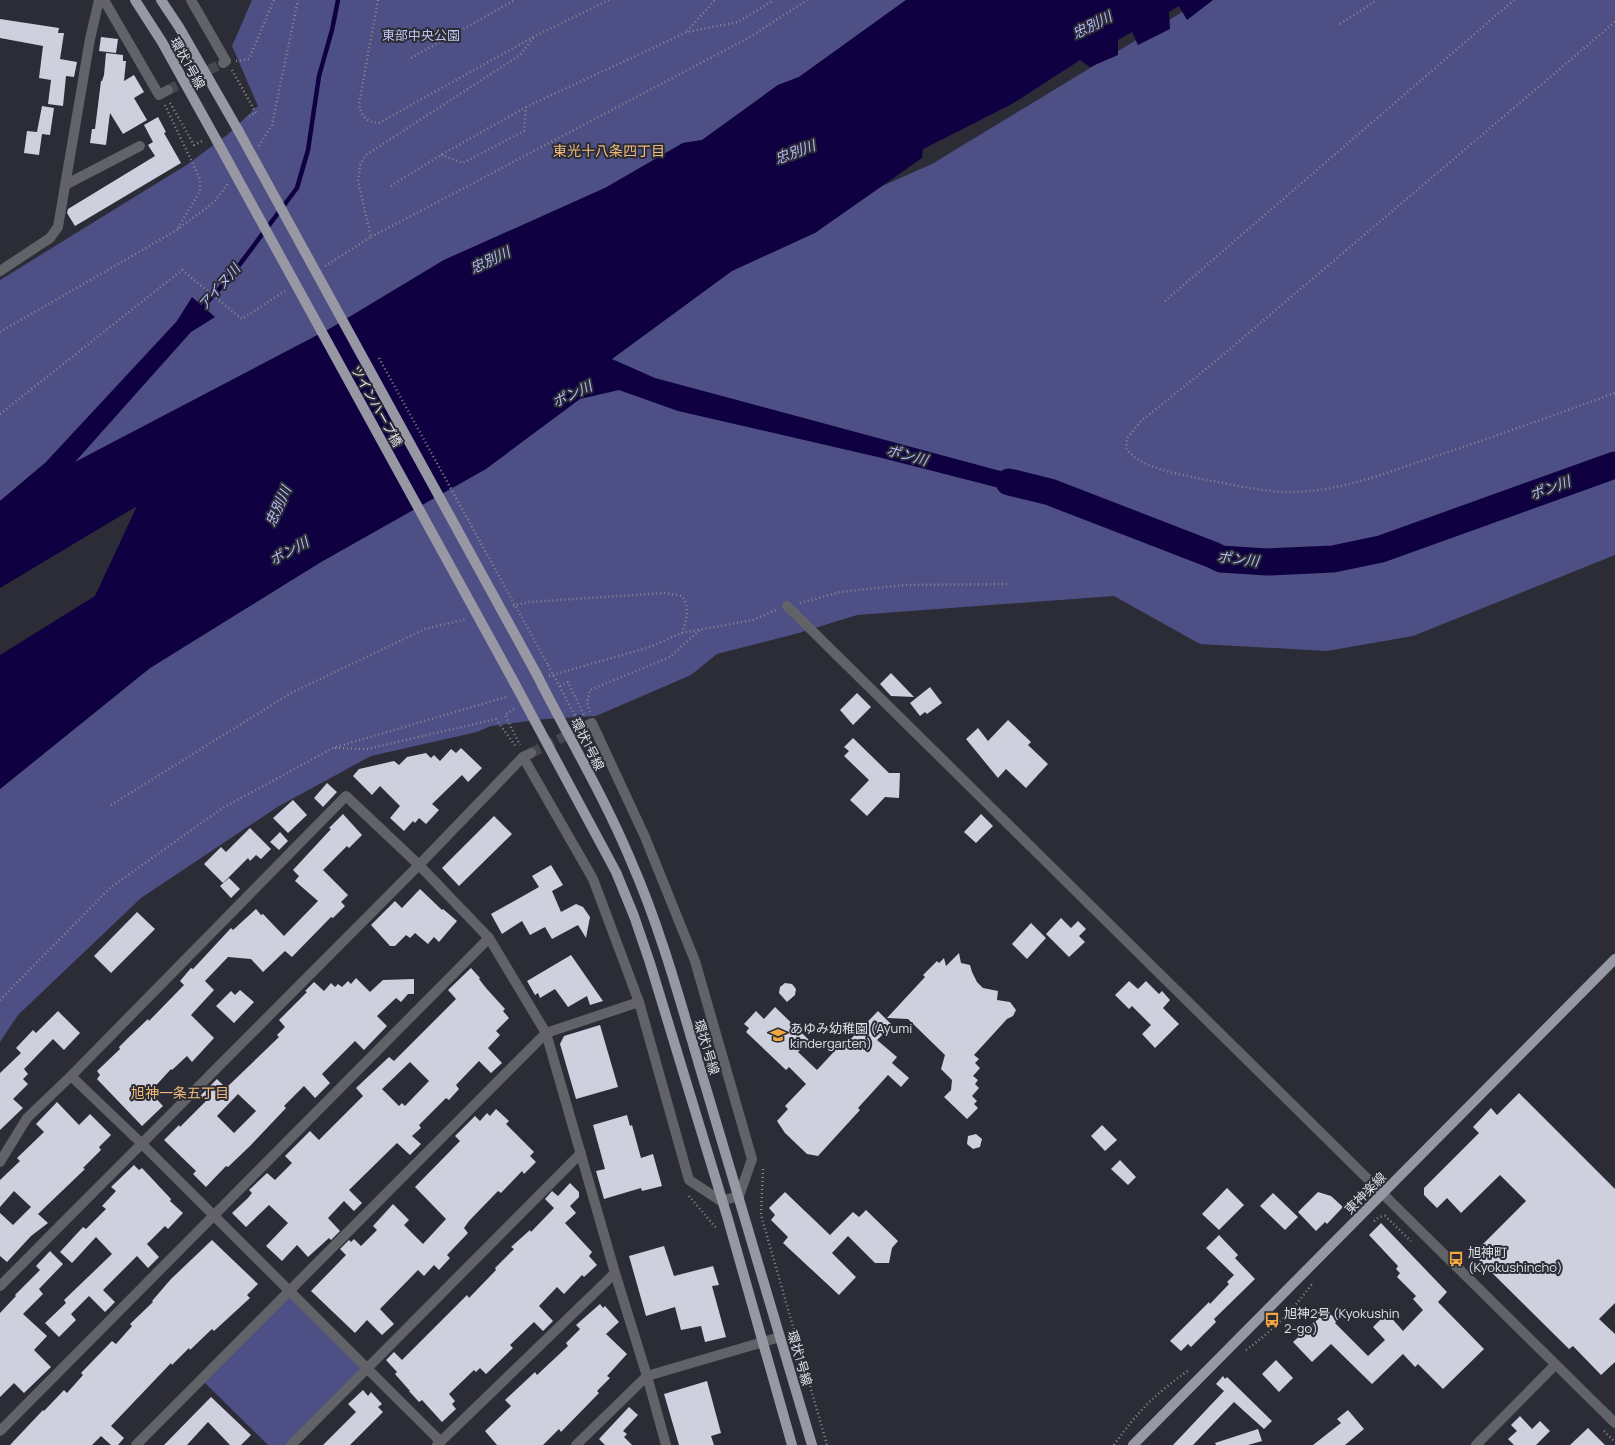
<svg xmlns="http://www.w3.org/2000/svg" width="1615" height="1445" viewBox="0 0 1615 1445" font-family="Manrope,'Noto Sans JP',sans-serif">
  <rect width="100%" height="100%" fill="#2b2c36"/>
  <g fill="#4d4f85">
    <path d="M252,0H906L799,77L778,85L702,140L683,143L605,188L444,260L331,328L74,463H45L0,501V280L188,164L227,135L258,106L232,46Z"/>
    <path d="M1202,0H1615V555L1413,636L1327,651L1200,644L1114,596L857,615L799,633L717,654L691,675L596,716L545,719L491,726L477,732L371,756L279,806L141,898L18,1015L0,1042V789L150,668L321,562L428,501L683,274L932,164Z"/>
    <path d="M289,1291L367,1367L291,1445H268L201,1379Z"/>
  </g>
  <path fill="#0f0042" d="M906,0H1213L1187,20L1179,6L1169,12L1170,29L1138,45L1132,32L1118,40V55L1090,67L1080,60L1012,104L923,149L922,158L815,233L732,271L612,359L655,378L1049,484L1042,499L882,458L678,411L619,390L580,399L486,469L321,562L150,668L0,789V655L95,596L137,506L0,588V501L45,463L177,321L192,297L215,317L191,332L75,462L331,328L444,260L605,188L683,143L702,140L778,85L799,77Z"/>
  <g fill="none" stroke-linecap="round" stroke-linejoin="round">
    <path stroke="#0f0042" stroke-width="4.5" d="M199,311L231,276L297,188L308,150L319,76L332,30L338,0"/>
    <path stroke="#0f0042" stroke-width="27" d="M1009,482L1050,492L1213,555L1221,559L1267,562L1333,559L1381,549L1615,465"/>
  </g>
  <g fill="#cfd0de" fill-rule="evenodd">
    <path d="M0,19L59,28L58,33H64L60,59L77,62L74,77L66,76L63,106L48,104L51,80L39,78L43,46L0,38Z"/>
    <path d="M101,37L118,39L116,53L99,51Z"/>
    <path d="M106,53L123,55V61H126L124,81L134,75L144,92L134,98L147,120L123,134L110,113L106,145L90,143L92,129H95L101,81H102L104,75Z"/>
    <path d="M42,106L54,108L50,135L42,134L39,155L24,153L27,131L37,132Z"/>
    <path d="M158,117L166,132L164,133L181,163L75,226L67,213L68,209L155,156L148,145L153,142L144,125Z"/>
    <path d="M891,673L914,697L891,696L880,684Z"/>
    <path d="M930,687L942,703L927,714L925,712L920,716L910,703Z"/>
    <path d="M857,693L871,707L853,725L840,710Z"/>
    <path d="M1008,720L1031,742L1028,745L1048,764L1026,788L1006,769L998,778L966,739L978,728L988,741Z"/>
    <path d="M853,738L889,773H900L899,798L885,797L867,816L850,800L869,780L844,756L849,751L844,747Z"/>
    <path d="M461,748L482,768L468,782L462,775L432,804L439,810L426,824L419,818L415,823L413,821L404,831L390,818L400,806L380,786L372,795L353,776L359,769L394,761L399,765L407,757L426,753L431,758L434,755L440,761L451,749L456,753Z"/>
    <path d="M327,783L337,792L323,807L314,798Z"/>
    <path d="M293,800L307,815L288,833L273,818Z"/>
    <path d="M343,814L362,835L349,848L347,846L323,870L348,895L341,902L345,906L333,918L331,917L292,957L285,951L263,972L251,959L228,957L205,981L214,990L191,1015L214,1038L192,1062L187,1056L172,1070L171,1069L150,1092L163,1106L142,1126L97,1079L100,1075L97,1071L120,1049L119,1047L128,1038L148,1019L149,1021L184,985L180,981L191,968L193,969L231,928L233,930L256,909L261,915L263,914L284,936L318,901L295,881L299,876L293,870L331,829L329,828Z"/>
    <path d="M981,814L993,826L976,843L964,832Z"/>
    <path d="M494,816L512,834L459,886L442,868Z"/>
    <path d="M250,828L271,849L261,859L256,855L250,861L248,858L223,883L204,864L221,847L226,852Z"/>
    <path d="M280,832L288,841L279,850L270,842Z"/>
    <path d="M551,865L563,885L552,891L561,912L576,904L583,907L590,917L586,938L578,925L552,939L545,927L530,935L522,921L502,934L491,914L539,887L532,876Z"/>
    <path d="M229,878L240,889L231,898L220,886Z"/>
    <path d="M420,889L442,910L443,909L457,921L439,942L434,937L428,944L415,933L410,938L406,935L395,946H390L371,925L395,901L402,908Z"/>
    <path d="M137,912L155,929L111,973L94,956Z"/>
    <path d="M1061,918L1071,928L1078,921L1086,929L1079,936L1085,942L1069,957L1046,934Z"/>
    <path d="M1031,923L1046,938L1027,959L1012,944Z"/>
    <path d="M959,953L961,963L970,965L972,972L977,982L983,988L998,991L997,1000L1010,1002L1016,1010L1013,1016L1007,1019L974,1055L979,1059L975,1063L980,1068L973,1076L978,1080L975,1084L979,1088L972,1096L977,1101L974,1104L978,1108L967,1119L944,1097L951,1090L952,1080L941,1069L945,1055L908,1019L887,1018L925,977L923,975L937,961L939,963L944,958L946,966Z"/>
    <path d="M571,955L596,991L603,1001L590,1005L587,996L568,1007L555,989L540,998L538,993L535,995L527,981Z"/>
    <path d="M471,968L480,978L479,979L486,988L505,1009L503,1011L509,1018L496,1031L500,1035L488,1048L502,1063L491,1073L479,1061L456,1085L459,1089L449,1100L446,1098L419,1125L421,1128L412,1136L421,1144L410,1155L397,1143L349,1190L362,1203L354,1211L344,1201L328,1218L340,1231L331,1240L329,1238L308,1257L297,1245L282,1261L266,1246L288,1223L269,1205L246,1227L232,1213L248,1198L252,1193L249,1190L267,1173L275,1180L292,1163L285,1156L310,1131L319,1140L363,1096L356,1088L389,1057L394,1061L456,999L448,990ZM410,1062L429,1081L405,1106L402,1103L399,1106L382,1089Z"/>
    <path d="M356,978L370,992L383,980L414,979V994H408L401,1002L396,998L377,1016L387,1026L364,1050L355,1041L322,1074L330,1083L315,1098L304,1086L284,1106L286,1108L250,1146L228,1167L226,1166L206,1187L193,1174L196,1171L164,1140L179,1125L180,1127L206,1101L200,1096L217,1079L226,1088L279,1037L277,1035L285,1027L279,1020L307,992L305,991L314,982L324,991L331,983L335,987L338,984L342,987L348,981L351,984ZM238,1094L256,1111L234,1133L217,1116Z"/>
    <path d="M1129,981L1138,989L1146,981L1159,994L1162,991L1170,1000L1163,1008L1179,1024L1155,1048L1142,1034L1151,1025L1132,1006L1129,1009L1115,995Z"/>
    <path d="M785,983L792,984L796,989L795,995L787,1002L779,993L780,987Z"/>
    <path d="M240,990L254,1002L234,1023L216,1006L231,991L235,995Z"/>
    <path d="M775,1007L809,1040L798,1052L817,1070L842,1043L844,1046L878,1011L892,1025L877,1040L897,1057L892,1063L909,1078L901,1087L888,1075L858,1108L860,1110L818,1156L807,1154L785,1133L777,1121L788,1109L785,1106L806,1084L789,1067L786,1070L746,1032L749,1028L744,1024L756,1011L764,1019Z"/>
    <path d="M58,1011L80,1033L64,1050L53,1039L24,1069L28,1074L23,1079L28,1084L13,1099L23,1108L0,1130V1073L21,1053L16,1048L33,1030L36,1033Z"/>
    <path d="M600,1025L618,1087L576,1099L560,1044L564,1036Z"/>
    <path d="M1519,1093L1615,1189V1303L1599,1319L1615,1334V1362L1601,1375L1573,1346L1569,1349L1473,1254L1526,1201L1500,1175L1461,1213L1447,1198L1437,1208L1424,1195V1188L1479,1133L1473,1127L1491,1108L1497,1115Z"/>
    <path d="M57,1102L79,1125L90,1114L111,1135L99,1147L101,1150L83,1168L85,1169L38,1214L48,1223L31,1236L7,1262L0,1256V1213L13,1225L31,1207L14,1191L0,1207V1180L20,1161L17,1158L44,1132L36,1124Z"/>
    <path d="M496,1109L509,1121L506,1124L534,1152L530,1156L536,1162L524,1174L522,1171L501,1193L498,1191L469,1221L464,1228L468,1233L447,1255L450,1258L439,1270L434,1265L424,1276L418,1270L380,1309L394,1324L382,1335L367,1320L355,1333L311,1291L346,1255L340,1249L349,1240L351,1242L354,1239L361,1246L377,1230L373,1226L393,1204L409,1220L404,1225L423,1244L446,1219L415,1187L460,1141L455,1136L475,1116L480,1121L487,1113L490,1116Z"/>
    <path d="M627,1115L630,1126L632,1125L641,1158L653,1154L662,1186L642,1191L641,1188L604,1199L596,1171L605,1169L593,1125Z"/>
    <path d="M1102,1125L1117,1140L1105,1151L1091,1136Z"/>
    <path d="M976,1134L982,1139L980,1147L973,1149L967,1144L968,1136Z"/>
    <path d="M1120,1160L1136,1177L1128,1185L1111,1169Z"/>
    <path d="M134,1165L139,1170L142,1168L171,1199L170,1201L183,1213L168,1229L165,1226L147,1244L159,1257L148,1268L137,1256L103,1290L115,1302L105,1312L89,1296L71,1314L76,1320L59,1337L45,1323L66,1303L64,1300L112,1254L96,1237L72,1263L60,1252L83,1227L86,1229L106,1209L102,1206L116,1191L111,1187Z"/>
    <path d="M570,1183L579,1192V1197L570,1206L576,1213L565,1223L592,1252L589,1256L597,1265L584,1277L582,1275L564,1294L557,1287L539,1306L553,1321L543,1331L534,1322L510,1345L513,1348L486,1374L480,1368L476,1372L474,1370L449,1394L455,1401L452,1404L456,1409L442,1422L422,1400L419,1402L409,1391H410L395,1374L397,1372L386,1360L394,1352L402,1360L467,1295L469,1298L496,1270L495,1268L514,1249L511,1247L530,1230L531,1232L554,1208L545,1199L552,1191L558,1196Z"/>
    <path d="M1227,1188L1244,1205L1219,1230L1202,1214Z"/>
    <path d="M785,1192L830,1235L853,1212L859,1217L866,1210L898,1241L892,1248L889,1263H875L848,1236L832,1253L856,1277L839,1295L783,1243L788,1237L771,1220L775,1215L769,1208Z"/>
    <path d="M1318,1192L1331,1196L1343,1207L1327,1224L1325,1222L1316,1231L1298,1212Z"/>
    <path d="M1273,1193L1298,1217L1285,1230L1260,1206Z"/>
    <path d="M1381,1223L1447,1292L1438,1302L1484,1349L1443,1389L1418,1364L1415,1367L1403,1354L1372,1384L1331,1344L1312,1362L1293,1342L1317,1320L1313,1315L1323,1306L1337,1321L1335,1323L1368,1356L1385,1340L1373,1327L1387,1313L1403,1331L1423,1310L1413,1299L1416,1296L1397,1277L1400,1273L1396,1269L1398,1266L1369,1235Z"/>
    <path d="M1219,1235L1238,1255L1235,1258L1255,1279L1214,1319L1216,1322L1191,1347L1188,1344L1181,1351L1170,1341L1209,1302L1210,1304L1229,1284L1227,1282L1234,1275L1206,1248Z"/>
    <path d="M212,1240L258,1284L247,1295L250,1298L214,1331L212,1329L190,1350L189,1348L172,1365L171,1363L111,1426L124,1438L118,1445H111L101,1436L92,1445H10L43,1410L44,1411L64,1390L67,1393L83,1375L81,1373L112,1341L116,1344L132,1326L130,1324L153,1302L152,1301L171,1279Z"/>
    <path d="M664,1246L674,1276L713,1266L719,1285L712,1286L726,1337L705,1342L701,1326L681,1330L675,1307L646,1316L629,1256Z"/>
    <path d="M50,1251L63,1264L39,1289L43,1294L23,1314L47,1336L34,1350L51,1367L24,1393L14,1383L0,1397V1313L16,1296L15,1295L40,1270L36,1266Z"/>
    <path d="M600,1304L603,1308L605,1306L619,1322L606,1334L627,1354L607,1376L610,1378L597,1391L599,1393L561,1432L559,1429L543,1445H497L485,1431L511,1406L505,1400L535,1372L537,1375L568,1346L566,1343L580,1329L576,1325Z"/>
    <path d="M1276,1360L1293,1378L1279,1392L1262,1374Z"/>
    <path d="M1223,1376L1225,1379L1227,1377L1272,1421L1264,1429L1234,1402L1193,1445H1173L1224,1391L1216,1384Z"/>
    <path d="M707,1381L721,1433L711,1436L714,1445H679L664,1394Z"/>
    <path d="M363,1390L368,1396L371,1392L382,1404L378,1407L383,1412L350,1445H323L356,1412L348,1404Z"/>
    <path d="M211,1397L251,1435L241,1445H230L208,1422L187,1445H164Z"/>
    <path d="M629,1407L638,1415L623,1431L627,1434L624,1437L632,1445H605L599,1439Z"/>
    <path d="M1348,1410L1364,1429L1345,1445H1313L1341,1423L1337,1419Z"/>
    <path d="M1520,1416L1532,1429L1540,1421L1550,1431L1536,1445H1514L1508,1439L1517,1431L1511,1425Z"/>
    <path d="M1588,1428L1605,1445H1570Z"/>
    <path d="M1258,1429L1262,1441L1248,1445H1216L1215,1443Z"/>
  </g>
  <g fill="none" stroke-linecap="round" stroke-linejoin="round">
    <g stroke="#464751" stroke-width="10" stroke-dasharray="10 5" stroke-linecap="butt">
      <path d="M168,90L223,63"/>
      <path d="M531,753L586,726"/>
    </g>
    <g stroke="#888991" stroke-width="2.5" stroke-dasharray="1 3" stroke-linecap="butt">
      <path d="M378,0L359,104C361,116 366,122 379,123L535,36L609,0"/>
      <path d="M1615,22L1211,365L1141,421L1127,438L1126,448C1140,468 1174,473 1197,478C1226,483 1256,491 1286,492C1337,493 1386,473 1433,457C1494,437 1554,415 1615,393"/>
      <path d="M1340,24L1377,0"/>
      <path d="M687,31L715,0"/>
      <path d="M411,58L515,0"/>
      <path d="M236,61L249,59L274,0"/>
      <path d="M232,70L256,113L246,118"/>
      <path d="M170,103L194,145L202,141"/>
      <path d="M165,105L200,179V191L178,228"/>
      <path d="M259,146L272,125L298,0"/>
      <path d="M441,155L463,163L524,131L526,107"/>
      <path d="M391,186L441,155L526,107L687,32L738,22L774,0"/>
      <path d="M371,237L750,37L807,0"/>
      <path d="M325,266L371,237L358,181L360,165L366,155L520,55L535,36"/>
      <path d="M1165,301L1514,0"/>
      <path d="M0,332L177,230L213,203L228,184"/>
      <path d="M0,414L182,270L242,319L285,291"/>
      <path d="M800,603L840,592L904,585L1008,584"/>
      <path d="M513,606L529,602L665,593L682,596C690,609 687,619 682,633"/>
      <path d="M548,665L577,719"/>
      <path d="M549,676L650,647L681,633L753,620L776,610"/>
      <path d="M560,686L568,682L584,715"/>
      <path d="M514,709L505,715L520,745"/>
      <path d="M590,712L587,702L590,690L670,657L701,629"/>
      <path d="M335,748L367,749L496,719L516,747"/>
      <path d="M111,805L291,693L425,629L466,619"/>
      <path d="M0,1000L110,888L221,809L333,748L509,696"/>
      <path d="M763,1169L761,1215L827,1445"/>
      <path d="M689,1196L717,1229"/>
      <path d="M1374,1221L1379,1217L1385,1216L1411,1241"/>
      <path d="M1246,1350C1272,1331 1293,1310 1312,1284"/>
      <path d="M1604,1431L1615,1442"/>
      <path d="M1114,1445C1137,1412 1156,1393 1189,1370"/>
    </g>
    <g stroke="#626368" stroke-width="10">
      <path d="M104,0L159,95L168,90"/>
      <path d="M191,0L226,61L223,63"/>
      <path d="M65,185L140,146"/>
      <path d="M0,271L50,238L58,227L90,39L99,0"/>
      <path d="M787,606L1615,1423"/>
      <path d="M531,753L523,757L593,879L639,1002L689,1180L721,1201L739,1196L752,1159L695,961L645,837L592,723L586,726"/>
      <path d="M71,1076L141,1143L440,1441"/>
      <path d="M0,1162L27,1118L71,1076L346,796L419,865L489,938L546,1033L615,1273L647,1376L666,1445"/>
      <path d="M0,1286L419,865L523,757"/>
      <path d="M0,1431L489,938"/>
      <path d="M136,1445L546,1033L639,1002"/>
      <path d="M291,1445L581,1153"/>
      <path d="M437,1445L615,1273"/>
      <path d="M576,1445L647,1376L780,1337"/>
      <path d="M1476,1445L1555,1365"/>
    </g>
    <g stroke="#9798a3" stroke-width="10">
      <path d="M135,0L162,42L217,141"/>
      <path d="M161,0L179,27L238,130"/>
      <path d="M536,673C567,735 604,796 631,861C663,934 683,1012 706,1088C742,1207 777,1326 812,1445"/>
      <path d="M515,684L616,872L634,916L650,963L727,1216L792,1445"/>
      <path d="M1133,1445L1615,959"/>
    </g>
    <path stroke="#888991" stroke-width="2.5" stroke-dasharray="1 3" stroke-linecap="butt" d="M379,358L548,665"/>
    <g stroke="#9798a3" stroke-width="10">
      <path d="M238,130L536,673"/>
      <path d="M217,141L515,684"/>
    </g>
  </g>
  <defs>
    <symbol id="school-bare" viewBox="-9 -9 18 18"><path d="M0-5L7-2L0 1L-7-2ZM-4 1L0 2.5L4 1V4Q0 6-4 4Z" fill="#f1a640" stroke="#2b2c36" stroke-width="2.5" paint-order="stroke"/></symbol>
    <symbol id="bus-bare" viewBox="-9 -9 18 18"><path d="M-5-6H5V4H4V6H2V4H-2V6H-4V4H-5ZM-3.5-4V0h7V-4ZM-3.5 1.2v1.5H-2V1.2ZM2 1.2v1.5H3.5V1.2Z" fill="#f1a640" stroke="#2b2c36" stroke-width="2.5" paint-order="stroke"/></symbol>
  </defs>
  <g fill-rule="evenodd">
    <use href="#school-bare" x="767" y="1024" width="22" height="22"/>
    <use href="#bus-bare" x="1445" y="1248" width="22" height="22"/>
    <use href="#bus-bare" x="1261" y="1309" width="22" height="22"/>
  </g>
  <g text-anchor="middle" stroke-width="4" stroke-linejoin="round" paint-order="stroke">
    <g font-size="13" fill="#bfc3ed" stroke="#2b2c36">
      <text x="421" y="40">東部中央公園</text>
    </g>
    <g font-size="13" fill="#dfe0e7" stroke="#2b2c36">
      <text transform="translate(188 63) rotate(61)" y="5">環状1号線</text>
      <text transform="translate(377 406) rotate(61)" y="5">ツインハープ橋</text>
      <text transform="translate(588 744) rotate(63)" y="5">環状1号線</text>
      <text transform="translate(707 1047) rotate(73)" y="5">環状1号線</text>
      <text transform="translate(1365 1193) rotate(-45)" y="5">東神楽線</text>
      <text transform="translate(800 1358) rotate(74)" y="5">環状1号線</text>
    </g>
    <g font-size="13" fill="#dfe0e7" stroke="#2b2c36" text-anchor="start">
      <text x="790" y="1033">あゆみ幼稚園 (Ayumi<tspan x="790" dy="15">kindergarten)</tspan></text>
      <text x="1468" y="1257">旭神町<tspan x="1468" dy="15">(Kyokushincho)</tspan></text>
      <text x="1284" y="1318">旭神2号 (Kyokushin<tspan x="1284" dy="15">2-go)</tspan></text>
    </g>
    <g font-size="14" font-style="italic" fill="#b7bdfb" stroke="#2b2c36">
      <text transform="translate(1092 25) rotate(-27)" y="5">忠別川</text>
      <text transform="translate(795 152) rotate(-20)" y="5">忠別川</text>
      <text transform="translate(490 260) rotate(-25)" y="5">忠別川</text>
      <text transform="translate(219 287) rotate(-49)" y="5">アイヌ川</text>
      <text transform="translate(572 394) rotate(-25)" y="5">ポン川</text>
      <text transform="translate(907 455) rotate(15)" y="5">ポン川</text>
      <text transform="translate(1550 488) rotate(-20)" y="5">ポン川</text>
      <text transform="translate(278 506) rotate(-66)" y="5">忠別川</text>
      <text transform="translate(289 551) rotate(-29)" y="5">ポン川</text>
      <text transform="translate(1238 559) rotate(7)" y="5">ポン川</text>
    </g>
    <g font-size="14" fill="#f0bb7c" stroke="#2b2c36">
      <text x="609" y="156">東光十八条四丁目</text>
      <text x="180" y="1098">旭神一条五丁目</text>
    </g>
  </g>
</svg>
